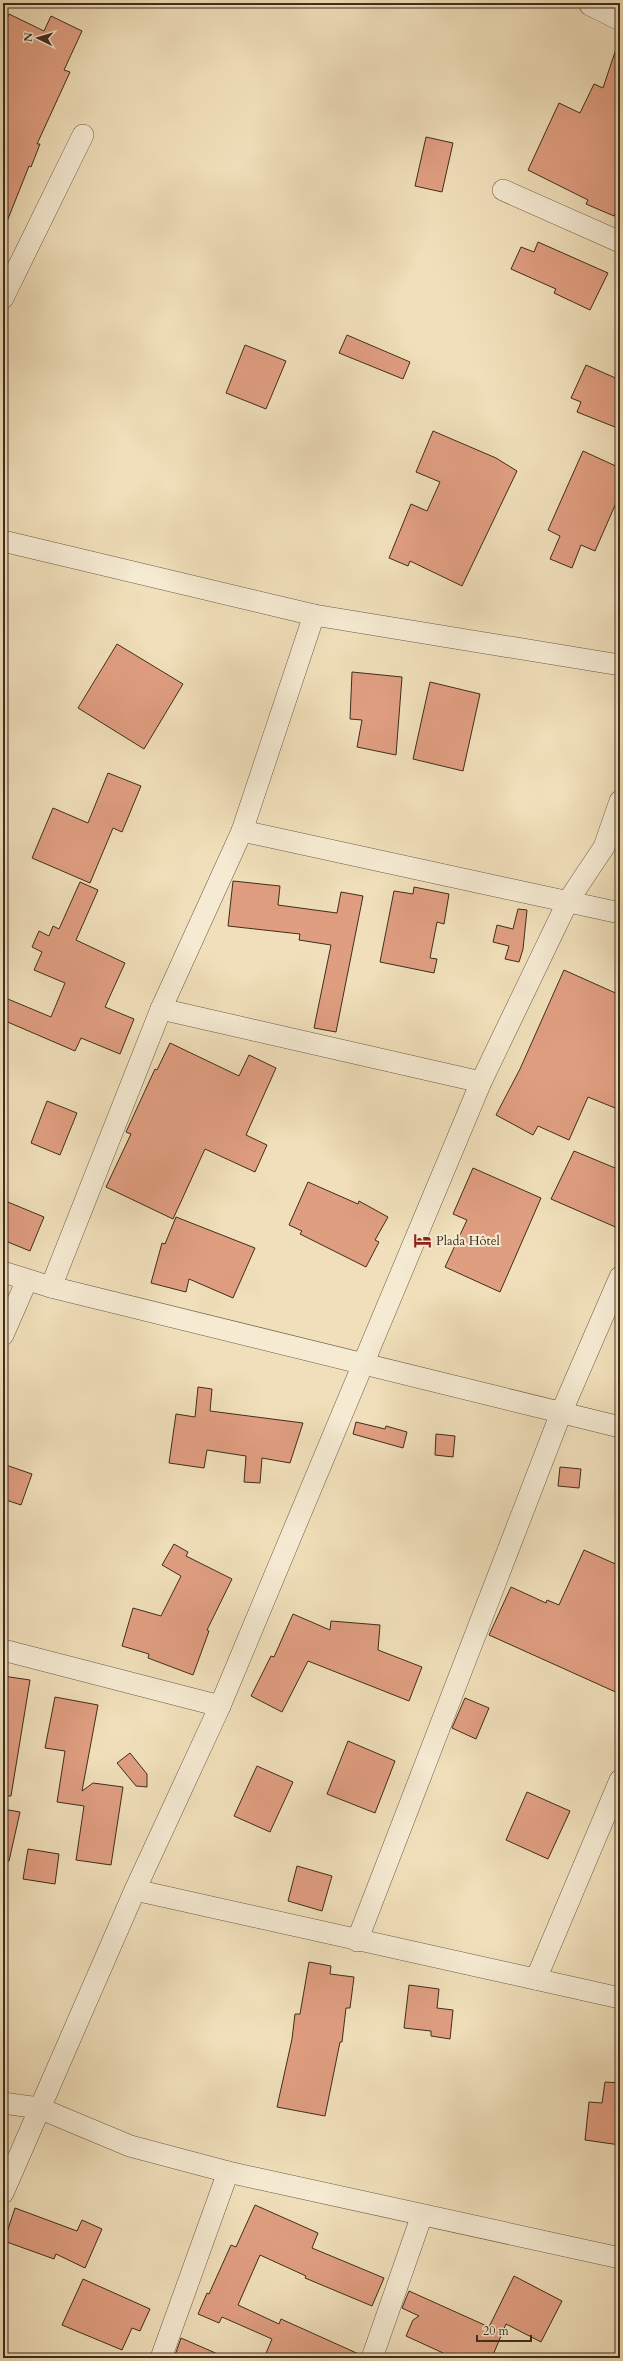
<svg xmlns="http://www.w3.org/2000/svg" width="623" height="2361" viewBox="0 0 623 2361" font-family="Cardo,serif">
  <rect width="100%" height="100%" fill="#f0dfba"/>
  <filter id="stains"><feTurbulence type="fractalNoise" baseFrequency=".005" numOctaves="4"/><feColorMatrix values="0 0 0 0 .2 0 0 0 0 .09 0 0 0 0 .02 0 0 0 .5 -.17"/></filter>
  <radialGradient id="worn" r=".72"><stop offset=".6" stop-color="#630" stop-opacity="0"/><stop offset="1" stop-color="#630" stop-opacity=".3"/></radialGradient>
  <g fill="#e09e81" stroke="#3f2d1c">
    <path d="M9,14L44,31L51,16L82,31L64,70L70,72L37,144H40L31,167L29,166L4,229L3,27Z"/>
    <path d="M617,46H620V203L614,216L586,204L588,200L528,170L559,103L580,113L594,84L603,88Z"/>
    <path d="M426,137L453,143L442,192L415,186Z"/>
    <path d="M538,242L608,273L590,310L554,293L556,289L511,269L521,247L534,252Z"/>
    <path d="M347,335L410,362L403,379L339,353Z"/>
    <path d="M245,345L286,361L266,409L226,393Z"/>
    <path d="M586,365L620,380V429L577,412L581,402L571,398Z"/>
    <path d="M433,431L496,458L517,471L462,586L410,561L408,566L389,558L411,504L427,511L440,482L416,472Z"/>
    <path d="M583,451L620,468V494L595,551L581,545L572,568L550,559L560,536L548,530Z"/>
    <path d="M117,644L183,684L144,749L78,708Z"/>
    <path d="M352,672L402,677L396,755L357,747L362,720L350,719Z"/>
    <path d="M430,682L480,694L463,771L413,759Z"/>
    <path d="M108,773L141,786L122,832L113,828L90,883L32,858L53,808L88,823Z"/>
    <path d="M233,881L280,886L278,905L337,913L341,892L363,896L336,1032L314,1028L331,945L299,940L300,934L228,926Z"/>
    <path d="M80,882L98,890L76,940L125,963L105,1007L134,1019L120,1054L81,1038L75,1051L3,1020V997L51,1017L65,983L34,970L42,952L32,947L39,931L49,936L53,926L59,929Z"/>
    <path d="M414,887L449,894L444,924L437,922L430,958L437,959L434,973L380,962L394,891L413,894Z"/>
    <path d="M518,909L527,910L523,949L519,962L505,959L509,946L493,942L497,925L513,929Z"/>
    <path d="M564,970L620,995V1110L588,1097L569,1140L538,1126L533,1135L496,1115L520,1069Z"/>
    <path d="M170,1043L239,1076L249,1055L276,1068L246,1135L267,1145L255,1172L205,1149L173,1219L106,1187L131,1134L126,1132L155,1069L157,1070Z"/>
    <path d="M47,1101L77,1113L60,1155L31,1143Z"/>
    <path d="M574,1151L620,1170V1229L551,1199Z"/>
    <path d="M473,1168L541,1198L500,1292L445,1267L467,1220L453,1214Z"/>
    <path d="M308,1182L358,1204L359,1201L388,1217L375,1240L379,1242L366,1267L300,1234L302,1231L289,1225Z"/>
    <path d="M3,1200L44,1217L30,1251L3,1240Z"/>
    <path d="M176,1217L255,1248L233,1298L189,1279L186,1292L151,1283L162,1243L165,1244Z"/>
    <path d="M198,1387L212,1389L210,1411L303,1423L290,1463L262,1458L260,1483L244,1482L246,1456L207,1450L204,1468L169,1463L176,1414L195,1417Z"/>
    <path d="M356,1422L385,1429L386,1426L407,1432L403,1448L353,1434Z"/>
    <path d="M436,1434L455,1436L453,1457L435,1455Z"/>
    <path d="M3,1464L32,1474L21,1505L3,1499Z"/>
    <path d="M560,1467L581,1469L579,1488L558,1486Z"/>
    <path d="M174,1544L188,1552L186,1556L232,1579L207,1630L209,1631L193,1675L148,1658L149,1654L122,1646L133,1608L161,1616L181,1576L162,1565Z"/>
    <path d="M584,1550L620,1566V1694L489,1635L511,1587L546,1603L547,1600L559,1605Z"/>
    <path d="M293,1614L330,1630L331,1621L380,1625L378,1650L422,1667L409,1701L308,1661L282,1712L251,1696L271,1656L274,1657Z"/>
    <path d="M3,1676L30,1680L11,1796H3Z"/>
    <path d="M55,1697L98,1705L82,1791L93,1783L123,1787L111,1865L76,1860L84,1806L57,1802L65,1751L45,1748Z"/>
    <path d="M465,1698L489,1708L476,1739L452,1728Z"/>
    <path d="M348,1741L395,1761L375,1813L327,1794Z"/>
    <path d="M130,1753L147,1774V1787L136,1786L117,1763Z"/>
    <path d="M257,1766L293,1782L270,1832L234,1816Z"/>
    <path d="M527,1792L570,1811L548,1859L506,1840Z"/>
    <path d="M3,1809L20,1812L9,1861L3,1860Z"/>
    <path d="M28,1849L59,1854L55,1884L23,1879Z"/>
    <path d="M297,1866L332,1876L322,1911L288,1901Z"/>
    <path d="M309,1962L331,1966L330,1974L354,1977L350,2008H346L342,2042H340L325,2116L277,2107L292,2039L295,2014H300Z"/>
    <path d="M409,1985L439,1989L437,2008L453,2010L450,2039L431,2036V2031L404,2028Z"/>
    <path d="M605,2082L620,2083V2145L585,2140L589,2102L602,2103Z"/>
    <path d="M255,2205L318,2233L312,2248L384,2278L372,2306L305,2278L306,2276L260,2255L238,2305L279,2324L281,2319L361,2355L360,2358H264L272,2339L222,2317L219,2323L198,2314L207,2293L209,2294L231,2245L236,2247Z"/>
    <path d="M15,2208L77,2231L82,2220L102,2229L85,2268L56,2254L54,2259L4,2241Z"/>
    <path d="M514,2276L562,2301L541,2342L506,2324L493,2355L488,2353L485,2358H454L406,2336L413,2320L419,2316L402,2308L409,2291L489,2327Z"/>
    <path d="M83,2279L150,2309L140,2331L132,2328L122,2350L62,2325Z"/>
    <path d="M181,2338L227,2358H174Z"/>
  </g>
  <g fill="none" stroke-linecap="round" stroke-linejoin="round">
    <defs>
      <g id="minor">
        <path d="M591,3L590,5L620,20"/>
        <path d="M503,190L620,242"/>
        <path d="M3,298L83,135"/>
        <path d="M3,541L314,615L620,665"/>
        <path d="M242,831L314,615"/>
        <path d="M161,1009L481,1082"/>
        <path d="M3,1272L51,1287L620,1427"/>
        <path d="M51,1287L161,1009L242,831L620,913"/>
        <path d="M3,1335L27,1280"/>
        <path d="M3,1650L220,1706"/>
        <path d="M135,1890L620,1998"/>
        <path d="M357,1941L561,1413L620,1277"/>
        <path d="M536,1979L620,1780"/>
        <path d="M3,2103L39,2108L130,2146L228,2172L620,2258"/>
        <path d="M3,2193L135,1890L220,1706L481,1082L568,901L604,847L620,801"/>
        <path d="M161,2358L228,2172"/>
        <path d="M372,2358L422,2215"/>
      </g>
    </defs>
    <use href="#minor" stroke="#6b5a44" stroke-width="22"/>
    <use href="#minor" stroke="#f5ead2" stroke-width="21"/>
  </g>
  <defs>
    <symbol id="hotel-bare" viewBox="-9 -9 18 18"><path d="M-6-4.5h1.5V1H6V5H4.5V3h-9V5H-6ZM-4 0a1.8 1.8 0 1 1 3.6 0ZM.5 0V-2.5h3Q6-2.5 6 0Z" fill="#8f2418" stroke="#f5ead2" stroke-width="2.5" paint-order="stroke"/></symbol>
  </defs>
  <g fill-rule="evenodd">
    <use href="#hotel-bare" x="410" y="1228" width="25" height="25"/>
  </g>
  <g text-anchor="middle" stroke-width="4" stroke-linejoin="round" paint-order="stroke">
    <g font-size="13" fill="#3f2d1c" stroke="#f5ead2" text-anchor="start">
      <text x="436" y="1245">Plada Hôtel</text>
    </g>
  </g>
  <rect width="623" height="2361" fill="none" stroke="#f0dfba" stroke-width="16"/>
  <rect x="4" y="4" width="615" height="2353" fill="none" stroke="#3f2d1c" stroke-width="2"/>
  <rect x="8" y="8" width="607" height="2345" fill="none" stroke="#3f2d1c"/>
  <g transform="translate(38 38) rotate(275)" stroke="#f5ead2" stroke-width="3" paint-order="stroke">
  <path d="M0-3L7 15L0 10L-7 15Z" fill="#3f2d1c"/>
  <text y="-6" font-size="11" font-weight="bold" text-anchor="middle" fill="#3f2d1c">N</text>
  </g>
  <path d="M477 2335v6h54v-6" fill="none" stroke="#3f2d1c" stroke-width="2"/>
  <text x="483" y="2335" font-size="12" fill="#3f2d1c" stroke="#f5ead2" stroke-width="3" paint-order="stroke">20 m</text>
  <rect width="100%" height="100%" filter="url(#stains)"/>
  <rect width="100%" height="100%" fill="url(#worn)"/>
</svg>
